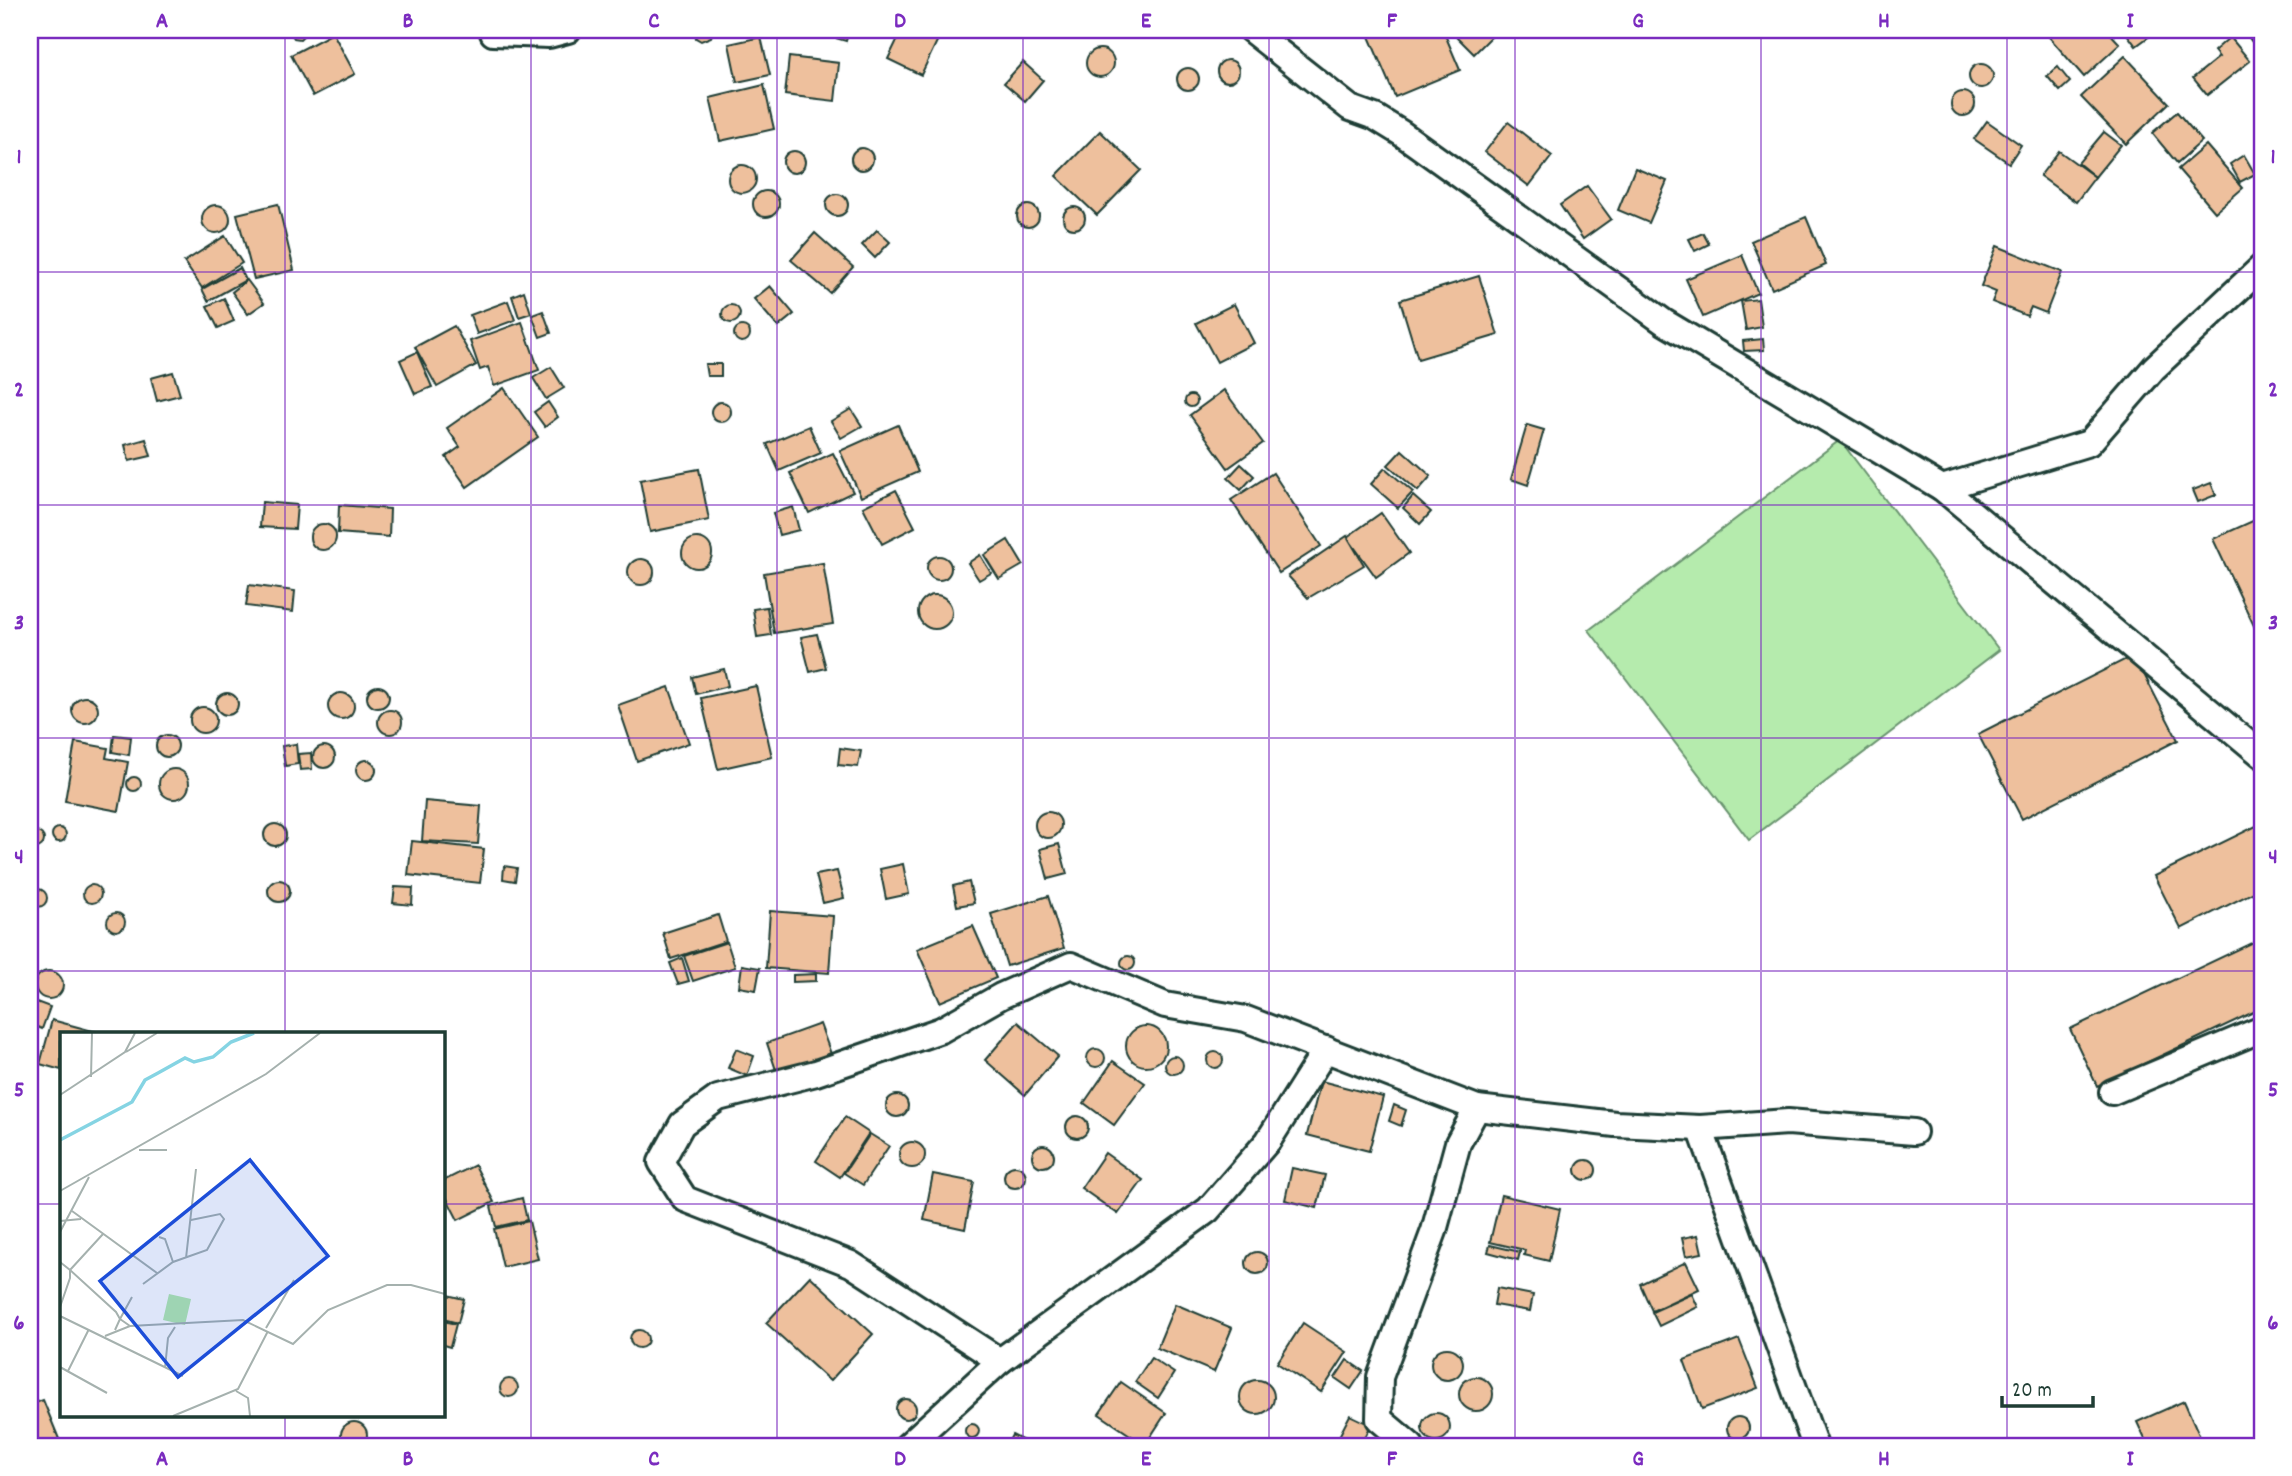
<svg xmlns="http://www.w3.org/2000/svg" width="2292" height="1476" viewBox="0 0 2292 1476" font-family="Dekko,sans-serif">
  <rect width="100%" height="100%" fill="#fff"/>
  <filter id="ink" filterUnits="userSpaceOnUse"><feTurbulence type="fractalNoise" baseFrequency=".0143" numOctaves="2"/><feDisplacementMap in="SourceGraphic" scale="14" xChannelSelector="R" yChannelSelector="G"/><feConvolveMatrix kernelMatrix="1 2 1 2 8 2 1 2 1" color-interpolation-filters="sRGB"/></filter>
  <g filter="url(#ink)">
    <path fill="#b5ebad" stroke="#6a9470" stroke-width="2" d="M1840,440L1999,650L1749,840L1589,630Z"/>
    <g fill="#eec09d" stroke="#1f3d34" stroke-width="2">
      <path d="M289,30H309L300,39L294,38Z"/>
      <path d="M694,30H712L713,31L711,37L701,41L696,38Z"/>
      <path d="M831,30H849L846,41L829,36Z"/>
      <path d="M902,30H933L941,33L921,75L888,59Z"/>
      <path d="M1378,30H1443L1460,70L1395,97L1368,34Z"/>
      <path d="M1450,30H1498L1474,54Z"/>
      <path d="M2043,30H2107L2120,44L2084,77Z"/>
      <path d="M2124,30H2158L2136,46Z"/>
      <path d="M333,33L355,74L313,96L291,55Z"/>
      <path d="M761,37L770,75L737,82L729,44Z"/>
      <path d="M2230,37L2250,61L2207,95L2193,78L2219,57L2214,51Z"/>
      <circle cx="1100" cy="63" r="14"/>
      <path d="M2125,56L2169,103L2126,144L2081,97Z"/>
      <path d="M789,57L839,63L835,101L785,95Z"/>
      <circle cx="1228" cy="71" r="11"/>
      <path d="M1023,62L1043,80L1025,101L1004,83Z"/>
      <circle cx="1981" cy="76" r="12"/>
      <path d="M2058,67L2070,82L2060,91L2047,76Z"/>
      <circle cx="1188" cy="79" r="11"/>
      <path d="M764,85L774,129L720,141L710,98Z"/>
      <circle cx="1963" cy="104" r="12"/>
      <path d="M2177,112L2202,141L2177,163L2152,133Z"/>
      <path d="M1987,121L2021,145L2009,163L1974,139Z"/>
      <path d="M1508,122L1552,156L1529,186L1485,152Z"/>
      <path d="M1100,131L1141,170L1097,215L1056,176Z"/>
      <path d="M2104,132L2121,145L2095,177L2078,163Z"/>
      <path d="M2206,145L2243,188L2215,212L2178,169Z"/>
      <circle cx="862" cy="159" r="11"/>
      <circle cx="794" cy="162" r="11"/>
      <path d="M2059,151L2095,177L2076,202L2040,176Z"/>
      <path d="M2244,155L2255,174L2240,182L2230,164Z"/>
      <circle cx="742" cy="179" r="14"/>
      <path d="M1635,168L1667,181L1649,223L1618,210Z"/>
      <path d="M1587,186L1611,219L1583,239L1560,205Z"/>
      <circle cx="766" cy="204" r="13"/>
      <circle cx="837" cy="205" r="11"/>
      <path d="M278,204L294,270L254,279L237,214Z"/>
      <circle cx="1028" cy="216" r="11"/>
      <circle cx="216" cy="219" r="14"/>
      <circle cx="1074" cy="218" r="11"/>
      <path d="M1806,217L1826,265L1772,289L1751,241Z"/>
      <path d="M877,230L890,242L875,258L862,245Z"/>
      <path d="M815,233L853,267L830,293L791,260Z"/>
      <path d="M1703,233L1709,244L1695,251L1689,239Z"/>
      <path d="M225,236L242,263L202,288L184,262Z"/>
      <path d="M1997,246L2062,272L2046,313L2031,307L2027,316L1992,302L1996,292L1981,286Z"/>
      <path d="M1742,255L1758,293L1703,317L1686,279Z"/>
      <path d="M240,268L246,280L208,301L202,289Z"/>
      <path d="M1479,276L1498,335L1418,359L1400,300Z"/>
      <path d="M247,280L264,303L248,314L232,292Z"/>
      <path d="M770,286L794,314L778,327L754,299Z"/>
      <path d="M524,291L531,313L519,317L512,296Z"/>
      <path d="M224,298L234,321L218,328L207,306Z"/>
      <path d="M1758,299L1762,327L1746,330L1741,301Z"/>
      <path d="M508,301L515,320L477,334L470,315Z"/>
      <path d="M1234,304L1254,343L1217,362L1196,323Z"/>
      <circle cx="731" cy="314" r="9"/>
      <path d="M543,311L551,333L540,337L532,315Z"/>
      <path d="M522,322L539,370L494,386L488,367L480,370L470,341Z"/>
      <path d="M454,326L476,365L437,387L415,347Z"/>
      <circle cx="742" cy="334" r="8"/>
      <path d="M1763,339L1764,350L1744,351L1743,341Z"/>
      <path d="M417,352L432,387L415,394L400,360Z"/>
      <path d="M705,364H721V376H707Z"/>
      <path d="M551,367L564,388L546,399L533,378Z"/>
      <path d="M173,372L180,395L157,401L151,378Z"/>
      <path d="M504,388L538,437L467,487L446,457L460,447L447,428Z"/>
      <path d="M1224,390L1263,443L1228,468L1190,415Z"/>
      <circle cx="1191" cy="401" r="6"/>
      <circle cx="721" cy="412" r="10"/>
      <path d="M548,402L558,417L545,427L534,412Z"/>
      <path d="M851,409L862,426L841,438L831,421Z"/>
      <path d="M898,425L918,472L861,497L840,451Z"/>
      <path d="M1527,425L1544,430L1528,485L1511,479Z"/>
      <path d="M809,426L821,453L779,471L767,444Z"/>
      <path d="M146,439L151,456L129,461L125,445Z"/>
      <path d="M1402,450L1431,476L1418,491L1388,465Z"/>
      <path d="M833,453L853,492L809,513L790,473Z"/>
      <path d="M1241,464L1254,476L1241,490L1228,478Z"/>
      <path d="M1385,468L1413,492L1398,508L1371,484Z"/>
      <path d="M699,469L709,520L650,532L640,480Z"/>
      <path d="M1273,473L1321,546L1279,573L1231,500Z"/>
      <path d="M2211,483L2216,495L2198,502L2193,490Z"/>
      <path d="M896,490L915,527L882,544L863,507Z"/>
      <path d="M1413,496L1431,512L1420,524L1403,508Z"/>
      <path d="M262,502L297,505L295,529L260,527Z"/>
      <path d="M339,505L390,509L389,537L338,533Z"/>
      <path d="M793,507L799,530L779,535L773,513Z"/>
      <path d="M1381,513L1409,553L1376,577L1347,537Z"/>
      <path d="M2257,519L2262,530V625L2255,628L2213,539Z"/>
      <circle cx="323" cy="537" r="13"/>
      <path d="M1347,536L1364,565L1308,598L1288,576Z"/>
      <circle cx="697" cy="553" r="15"/>
      <path d="M1008,540L1023,565L999,579L984,555Z"/>
      <path d="M980,555L991,573L979,580L968,563Z"/>
      <circle cx="939" cy="568" r="12"/>
      <circle cx="641" cy="572" r="13"/>
      <path d="M823,563L833,624L774,633L764,573Z"/>
      <path d="M249,585L295,591L293,612L246,606Z"/>
      <circle cx="935" cy="612" r="17"/>
      <path d="M767,607L771,635L757,637L753,609Z"/>
      <path d="M817,634L826,668L810,672L801,637Z"/>
      <path d="M2134,655L2178,740L2022,819L1978,734Z"/>
      <path d="M724,669L728,686L696,694L692,677Z"/>
      <circle cx="378" cy="697" r="11"/>
      <path d="M756,686L772,757L718,769L701,698Z"/>
      <path d="M669,687L689,743L637,761L618,705Z"/>
      <circle cx="227" cy="704" r="11"/>
      <circle cx="341" cy="706" r="13"/>
      <circle cx="85" cy="710" r="13"/>
      <circle cx="203" cy="720" r="13"/>
      <circle cx="390" cy="722" r="12"/>
      <path d="M114,735L131,737L129,755L112,752Z"/>
      <circle cx="167" cy="746" r="11"/>
      <path d="M75,742L108,748L106,758L128,762L119,811L65,801Z"/>
      <path d="M296,744L298,764L285,766L282,746Z"/>
      <circle cx="324" cy="757" r="11"/>
      <path d="M840,748L861,751L858,767L838,765Z"/>
      <path d="M311,753L312,769L300,770L298,754Z"/>
      <circle cx="366" cy="770" r="10"/>
      <circle cx="174" cy="784" r="15"/>
      <circle cx="134" cy="784" r="7"/>
      <path d="M425,801L481,806L478,844L422,841Z"/>
      <circle cx="1048" cy="825" r="13"/>
      <circle cx="275" cy="835" r="11"/>
      <path d="M2256,826L2262,838V888L2181,929L2154,876Z"/>
      <circle cx="59" cy="835" r="7"/>
      <circle cx="36" cy="840" r="8"/>
      <path d="M412,841L484,849L480,883L408,875Z"/>
      <path d="M1059,844L1067,874L1048,879L1040,849Z"/>
      <path d="M903,864L909,894L886,899L880,869Z"/>
      <path d="M504,866L517,868L515,881L503,879Z"/>
      <path d="M837,871L844,898L823,903L816,875Z"/>
      <circle cx="279" cy="891" r="11"/>
      <path d="M969,882L974,903L957,906L953,886Z"/>
      <circle cx="92" cy="894" r="9"/>
      <path d="M395,887L413,888L412,905L393,903Z"/>
      <circle cx="38" cy="898" r="9"/>
      <path d="M1048,896L1064,948L1007,966L991,914Z"/>
      <path d="M770,911L833,916L829,973L766,968Z"/>
      <circle cx="116" cy="922" r="9"/>
      <path d="M718,915L726,941L671,959L663,933Z"/>
      <path d="M973,926L996,978L940,1002L917,949Z"/>
      <path d="M2262,938V1008L2097,1086L2070,1029Z"/>
      <path d="M727,942L735,967L693,981L684,956Z"/>
      <circle cx="1128" cy="963" r="7"/>
      <path d="M682,958L689,981L678,984L670,963Z"/>
      <path d="M742,965L760,968L756,990L739,987Z"/>
      <circle cx="49" cy="985" r="14"/>
      <path d="M816,974V981L793,982V975Z"/>
      <path d="M31,1000L50,1007L42,1029L30,1024Z"/>
      <path d="M52,1020L100,1033H61V1070L40,1064Z"/>
      <path d="M1018,1022L1058,1056L1025,1095L985,1060Z"/>
      <path d="M820,1024L831,1054L777,1073L767,1043Z"/>
      <circle cx="1146" cy="1046" r="20"/>
      <circle cx="1096" cy="1058" r="9"/>
      <path d="M736,1049L754,1056L747,1076L728,1068Z"/>
      <circle cx="1215" cy="1060" r="8"/>
      <circle cx="1174" cy="1065" r="9"/>
      <path d="M1113,1061L1145,1083L1114,1125L1084,1103Z"/>
      <path d="M1321,1081L1383,1097L1369,1151L1307,1135Z"/>
      <circle cx="897" cy="1106" r="11"/>
      <path d="M1394,1105L1406,1110L1401,1126L1389,1121Z"/>
      <circle cx="1077" cy="1127" r="11"/>
      <path d="M845,1117L869,1133L840,1177L816,1161Z"/>
      <path d="M870,1134L889,1146L863,1185L844,1173Z"/>
      <circle cx="912" cy="1155" r="13"/>
      <circle cx="1043" cy="1156" r="11"/>
      <path d="M1105,1153L1143,1180L1118,1214L1081,1188Z"/>
      <circle cx="1586" cy="1170" r="10"/>
      <path d="M475,1165L494,1202L458,1220L443,1191V1181Z"/>
      <circle cx="1015" cy="1177" r="11"/>
      <path d="M1292,1168L1325,1175L1317,1208L1285,1200Z"/>
      <path d="M933,1174L974,1182L965,1229L924,1220Z"/>
      <path d="M1501,1195L1560,1209L1549,1261L1524,1255L1525,1250L1490,1242Z"/>
      <path d="M522,1198L527,1220L496,1227L491,1206Z"/>
      <path d="M529,1221L538,1259L503,1267L494,1229Z"/>
      <path d="M1698,1235L1702,1253L1686,1256L1682,1238Z"/>
      <path d="M1490,1245L1520,1252L1518,1260L1488,1252Z"/>
      <circle cx="1257" cy="1263" r="11"/>
      <path d="M1686,1262L1699,1289L1652,1311L1640,1284Z"/>
      <path d="M810,1276L873,1334L830,1381L766,1323Z"/>
      <path d="M1497,1288L1533,1295L1530,1311L1494,1305Z"/>
      <path d="M443,1294L464,1299L458,1323L443,1319Z"/>
      <path d="M1692,1294L1698,1307L1659,1326L1652,1312Z"/>
      <path d="M1175,1304L1232,1328L1214,1372L1157,1348Z"/>
      <path d="M443,1321L456,1324L450,1347L443,1345Z"/>
      <path d="M1303,1323L1347,1352L1321,1392L1277,1363Z"/>
      <circle cx="639" cy="1339" r="9"/>
      <path d="M1739,1339L1758,1388L1702,1409L1684,1360Z"/>
      <circle cx="1447" cy="1364" r="16"/>
      <path d="M1151,1358L1174,1373L1158,1398L1135,1382Z"/>
      <path d="M1347,1360L1363,1371L1351,1389L1335,1378Z"/>
      <circle cx="1476" cy="1394" r="17"/>
      <circle cx="509" cy="1388" r="9"/>
      <circle cx="1257" cy="1397" r="17"/>
      <path d="M1121,1382L1166,1413L1145,1445L1099,1414Z"/>
      <circle cx="906" cy="1409" r="10"/>
      <path d="M43,1400L59,1439L41,1446H30V1405Z"/>
      <path d="M2184,1401L2201,1439L2184,1446H2148L2137,1422Z"/>
      <circle cx="1436" cy="1427" r="14"/>
      <path d="M1350,1415L1371,1425L1361,1446H1334Z"/>
      <circle cx="1738" cy="1428" r="11"/>
      <circle cx="354" cy="1435" r="13"/>
      <circle cx="972" cy="1431" r="7"/>
      <path d="M1012,1435L1033,1446H1006Z"/>
    </g>
    <g fill="none" stroke-linecap="round" stroke-linejoin="round">
      <defs>
        <g id="street">
          <path d="M1251,30L1350,108L1375,117L1401,133L1664,322L1942,488L2262,755"/>
          <path d="M2261,30L2262,32"/>
          <path d="M493,33L549,35L568,30"/>
          <path d="M1942,488L2089,443L2154,368L2262,267"/>
          <path d="M2112,1092L2262,1029"/>
          <path d="M1700,1128L1815,1446"/>
          <path d="M1000,1361L851,1264L685,1199L661,1162L682,1124L718,1098L816,1073L941,1030L1001,996L1071,965L1165,1005L1246,1019L1477,1108L1615,1124L1700,1128L1788,1122L1914,1132"/>
          <path d="M907,1446L1000,1361L1208,1210L1268,1141L1326,1049"/>
          <path d="M1411,1446L1379,1419L1380,1377L1434,1231L1458,1143L1477,1108"/>
        </g>
      </defs>
      <use href="#street" stroke="#1f3d34" stroke-width="30"/>
      <use href="#street" stroke="#fff" stroke-width="24"/>
    </g>
  </g>
  <path fill="none" stroke="#7b2cbf" stroke-width="2" stroke-opacity="0.55" d="M285,30V1033M531,30V1446M777,30V1446M1023,30V1446M1269,30V1446M1515,30V1446M1761,30V1446M2007,30V1446M30,272H2262M30,505H2262M30,738H2262M30,971H2262M30,1204H61M443,1204H2262M285,1415V1446"/>
  <g transform="translate(60 1032)">
    <rect width="385" height="385" fill="#fff"/>
    <path d="M109,262L131,267L125,293L103,288Z" fill="#b5ebad"/>
    <path fill="none" stroke="#85d4e3" stroke-width="3.5" d="M0,108L72,70L85,48L98,41L125,26L134,30L153,25L171,10L194,1"/>
    <path fill="none" stroke="#a5b1ae" stroke-width="2" d="M66,20L97,1M31,45L32,1M0,63L65,20L75,1M79,118H107M0,159L206,42L260,1M12,179L97,241M0,189L21,187M0,200L29,145M43,202L10,238L56,280L60,287L55,298M99,205L105,207L113,230M126,226L136,137M0,230L10,238V246L0,275M83,252L113,230L147,218L164,187L160,182L131,188M0,284L123,344M70,294L60,287L72,265M206,296L234,248M45,304L70,294L183,288L233,312L268,278L327,253H351L385,262M0,335L47,361M105,336L108,306L115,295M8,339L29,297M176,359L188,366L190,384M113,384L178,357L208,299"/>
    <path fill="#1d4ed8" fill-opacity="0.15" stroke="#1d4ed8" stroke-width="3.5" d="M190,128L268,224L118,345L40,249Z"/>
    <rect width="385" height="385" fill="none" stroke="#1f3d34" stroke-width="3.5"/>
  </g>
  <rect width="2292" height="1476" fill="none" stroke="#fff" stroke-width="77"/>
  <path d="M2002 1396v10h91v-10" fill="none" stroke="#1f3d34" stroke-width="3.5"/>
  <text x="2012" y="1396" font-size="21" fill="#1f3d34" stroke="#ffffff" stroke-width="5" paint-order="stroke">20 m</text>
  <rect x="38" y="38" width="2216" height="1400" fill="none" stroke="#7b2cbf" stroke-width="2.5"/>
  <g font-size="23" text-anchor="middle" font-weight="bold" fill="#7b2cbf">
    <text x="162" y="27">A</text>
    <text x="408" y="27">B</text>
    <text x="654" y="27">C</text>
    <text x="900" y="27">D</text>
    <text x="1146" y="27">E</text>
    <text x="1392" y="27">F</text>
    <text x="1638" y="27">G</text>
    <text x="1884" y="27">H</text>
    <text x="2130" y="27">I</text>
    <text x="19" y="163">1</text>
    <text x="2273" y="163">1</text>
    <text x="19" y="396">2</text>
    <text x="2273" y="396">2</text>
    <text x="19" y="629">3</text>
    <text x="2273" y="629">3</text>
    <text x="19" y="863">4</text>
    <text x="2273" y="863">4</text>
    <text x="19" y="1096">5</text>
    <text x="2273" y="1096">5</text>
    <text x="19" y="1329">6</text>
    <text x="2273" y="1329">6</text>
    <text x="162" y="1465">A</text>
    <text x="408" y="1465">B</text>
    <text x="654" y="1465">C</text>
    <text x="900" y="1465">D</text>
    <text x="1146" y="1465">E</text>
    <text x="1392" y="1465">F</text>
    <text x="1638" y="1465">G</text>
    <text x="1884" y="1465">H</text>
    <text x="2130" y="1465">I</text>
  </g>
</svg>
